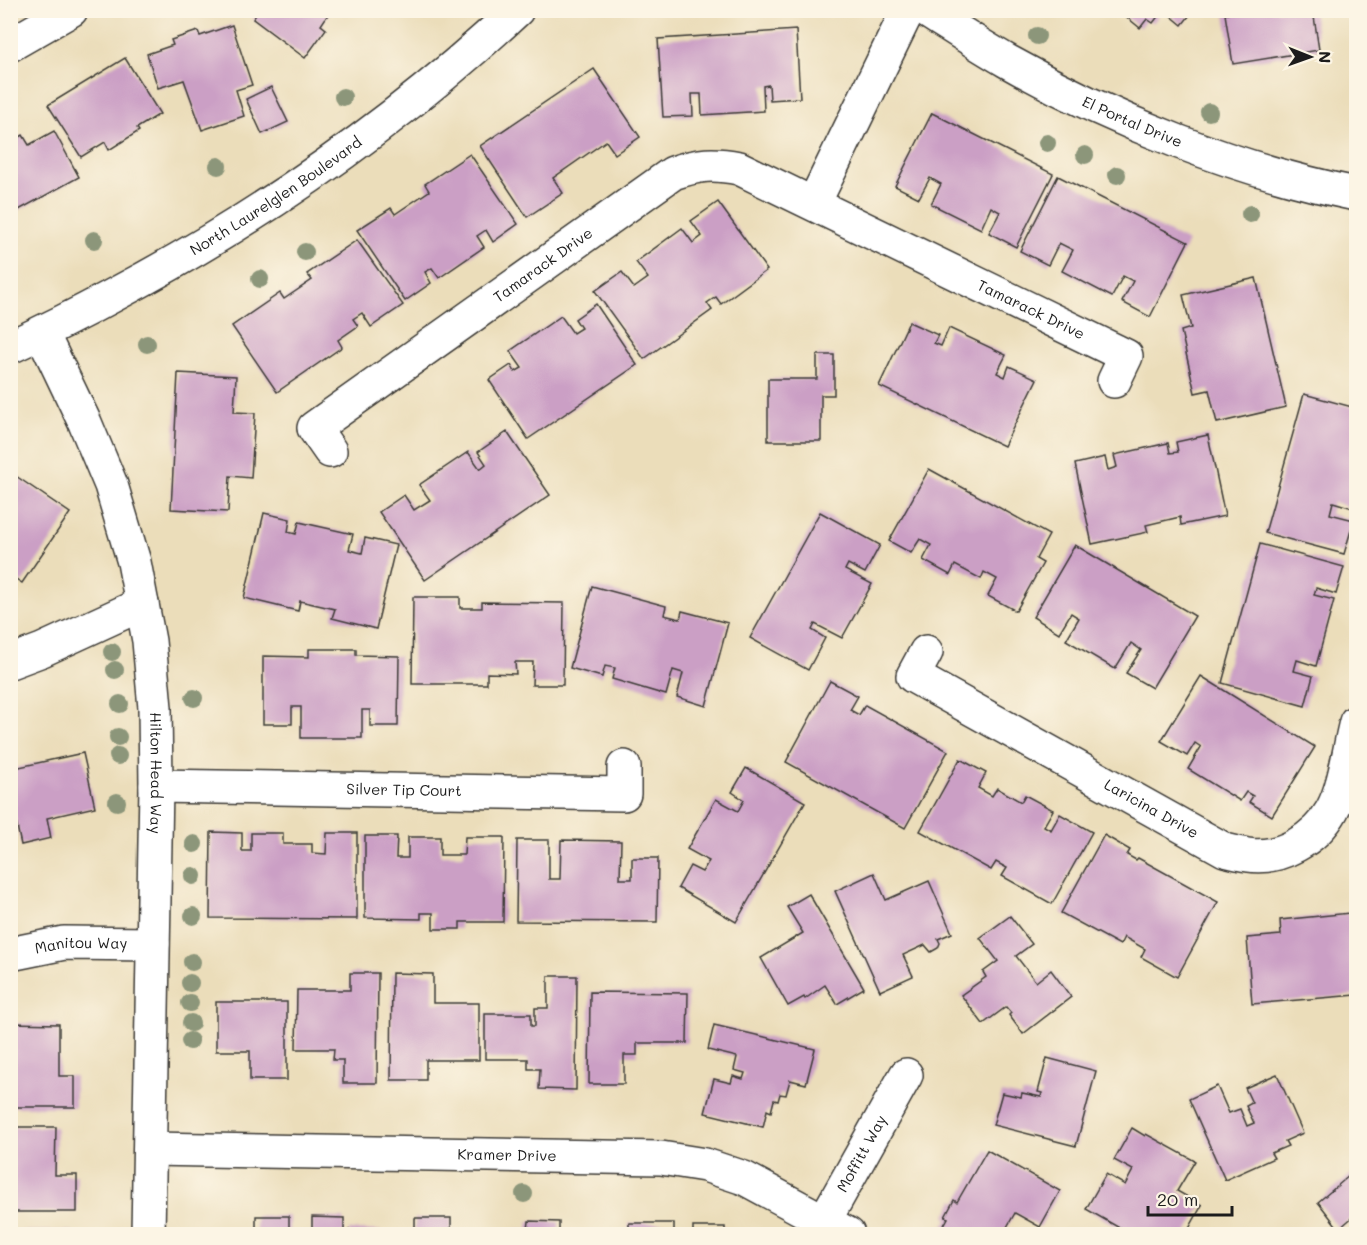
<svg xmlns="http://www.w3.org/2000/svg" width="1367" height="1245" viewBox="0 0 1367 1245" font-family="Mali,sans-serif">
  <rect width="100%" height="100%" fill="#fcf5e5"/>
  <filter id="ink" filterUnits="userSpaceOnUse"><feTurbulence type="fractalNoise" baseFrequency=".0167" numOctaves="2"/><feDisplacementMap in="SourceGraphic" scale="12" xChannelSelector="R" yChannelSelector="G"/><feConvolveMatrix kernelMatrix="1 2 1 2 8 2 1 2 1" color-interpolation-filters="sRGB"/></filter>
  <filter id="wash" filterUnits="userSpaceOnUse"><feTurbulence type="fractalNoise" baseFrequency=".008" numOctaves="4" result="noise"/><feDisplacementMap in="SourceGraphic" scale="24" xChannelSelector="R" yChannelSelector="G"/><feGaussianBlur stdDeviation="1.35" result="paint"/><feColorMatrix in="noise" values="0 0 0 0 0 0 0 0 0 0 0 0 0 0 0 0 0 1.4 0 .05"/><feComposite in="paint" operator="in"/></filter>
  <g filter="url(#wash)">
    <rect width="100%" height="100%" fill="#ebddba"/>
    <g id="blocks">
      <g fill="#cb9fc5">
        <path d="M259,10H331L321,25L326,29L305,58L253,19Z"/>
        <path d="M1118,10H1163L1153,23L1147,19L1140,28Z"/>
        <path d="M1164,10H1194L1182,25Z"/>
        <path d="M1248,10H1313L1319,50L1233,64L1225,14Z"/>
        <path d="M232,25L252,85L236,90L244,116L202,130L184,80L158,88L147,54L173,45L171,40L198,31L200,36Z"/>
        <path d="M796,30L800,98L770,100L769,85L763,86L764,111L702,115L701,94H692L693,116L663,117L658,39Z"/>
        <path d="M125,58L160,114L137,128L139,131L109,150L105,142L81,157L48,105Z"/>
        <path d="M594,69L640,137L615,154L606,141L553,178L563,193L527,217L480,146Z"/>
        <path d="M271,87L288,122L262,134L246,99Z"/>
        <path d="M932,113L1053,174L1016,247L989,233L1000,212L991,207L981,229L931,204L941,184L930,178L919,198L895,186Z"/>
        <path d="M54,131L79,177L17,211L10,199V143L23,135L29,145Z"/>
        <path d="M470,154L518,224L493,242L486,230L477,236L484,247L439,278L432,268L425,272L431,283L405,301L357,230L391,208L395,214L429,191L425,184Z"/>
        <path d="M1058,176L1188,242L1150,317L1122,302L1133,281L1123,276L1112,297L1062,271L1073,250L1059,243L1048,265L1020,251Z"/>
        <path d="M718,202L767,270L721,304L716,297L707,303L712,310L644,359L595,291L622,272L634,288L648,278L636,262L682,228L693,243L702,236L691,221Z"/>
        <path d="M357,240L403,305L371,327L362,313L353,319L358,326L338,340L342,347L277,392L232,326L280,293L284,299L312,280L307,274Z"/>
        <path d="M1256,278L1286,407L1217,423L1209,390L1195,393L1181,331L1191,328L1183,295Z"/>
        <path d="M596,304L637,365L528,439L489,380L511,365L515,372L522,368L510,351L561,316L573,333L581,328L575,319Z"/>
        <path d="M909,322L938,335L934,343L941,346L949,328L1006,355L997,373L1005,377L1009,366L1037,379L1004,446L879,386Z"/>
        <path d="M817,355H834V395H821V441H768V379H817Z"/>
        <path d="M178,373L236,376L234,412L255,413L251,478L230,476L228,512L171,509Z"/>
        <path d="M1304,394L1356,408V443L1353,442L1350,450L1356,452V509L1333,502L1330,514L1354,520L1344,554L1265,533Z"/>
        <path d="M507,432L550,495L425,580L379,512L404,495L414,510L430,500L419,485L468,452L480,469L486,464L478,452Z"/>
        <path d="M1208,435L1225,516L1181,525L1180,517L1146,525L1148,532L1092,544L1075,464L1105,457L1108,470L1117,467L1114,455L1168,443L1170,453L1178,452L1176,442Z"/>
        <path d="M929,469L1049,535L1036,559L1043,563L1016,611L988,596L997,579L984,572L981,579L955,565L950,575L923,560L931,545L920,539L911,553L889,541Z"/>
        <path d="M10,472L70,513L22,583L10,575Z"/>
        <path d="M820,512L880,545L865,573L848,564L845,570L872,584L842,638L815,624L812,630L825,638L808,670L750,638Z"/>
        <path d="M264,513L290,519L288,532L296,534L299,522L353,534L349,550L362,553L365,538L396,545L376,629L332,618L335,609L300,601L298,611L244,598Z"/>
        <path d="M1260,544L1344,567L1336,594L1316,588L1314,595L1334,600L1316,666L1297,660L1294,671L1313,676L1305,706L1222,683Z"/>
        <path d="M1075,545L1195,616L1152,688L1126,673L1141,650L1131,643L1115,669L1066,640L1079,618L1071,613L1059,633L1033,617Z"/>
        <path d="M592,586L666,606L664,615L680,619L682,611L728,623L706,706L677,697L683,673L673,670L666,695L612,679L615,668L605,666L602,677L570,668Z"/>
        <path d="M413,597H460V608H482V602L564,603L563,685H532L533,662H515L516,674L487,673V684H412Z"/>
        <path d="M309,649H356V655L399,656L398,726H370V710H362V738H301V707H292V724H263V656L309,657Z"/>
        <path d="M1201,676L1315,747L1272,816L1249,802L1253,796L1246,792L1240,801L1188,769L1201,747L1195,743L1187,756L1161,741Z"/>
        <path d="M830,681L858,696L850,710L859,715L865,705L948,751L905,828L786,762Z"/>
        <path d="M83,753L95,807L47,818L51,838L21,845L10,793V769Z"/>
        <path d="M960,759L986,773L978,788L992,796L997,788L1021,802L1025,795L1053,810L1044,826L1051,830L1060,814L1092,832L1052,904L1002,876L1007,868L996,862L991,870L920,831Z"/>
        <path d="M746,768L805,802L736,922L678,888L690,866L702,872L709,861L687,849L716,799L738,811L744,800L732,792Z"/>
        <path d="M211,832L242,833V851H251V833H283V844H312V853L326,854L327,833H357V919L210,918Z"/>
        <path d="M1104,835L1130,850L1127,855L1136,860L1138,858L1218,902L1177,977L1141,957L1145,949L1124,937L1120,945L1061,913Z"/>
        <path d="M365,836H397L396,858H408V837H440V855H464L465,837H504L503,922H460V929H433V913H421V919L365,918Z"/>
        <path d="M517,840H549V879H560L561,840L621,841L620,879H632V858H658L657,922L516,921Z"/>
        <path d="M874,873L886,900L929,881L952,933L938,939L940,943L938,948L931,952L925,945L903,955L913,976L880,991L835,891Z"/>
        <path d="M809,894L864,988L837,1004L825,985L805,999L804,997L788,1006L761,958L803,933L787,907Z"/>
        <path d="M1350,913L1351,925H1356V995L1252,1004L1247,938L1281,935L1280,920Z"/>
        <path d="M1010,916L1032,944L1016,956L1036,982L1051,970L1071,997L1023,1034L1009,1015L1011,1013L1006,1007L983,1024L961,995L986,977L983,972L998,961L980,938Z"/>
        <path d="M350,973H378L377,1083H343V1060H333L334,1049H296L297,990H350Z"/>
        <path d="M392,973L433,974V1003H479V1060H426V1080H391Z"/>
        <path d="M548,976H577L576,1090L539,1089L540,1069H528V1059H485V1014H531V1026H535V1008H548Z"/>
        <path d="M590,992L688,993L687,1043H637V1055H624V1084H589Z"/>
        <path d="M216,1002H287V1080H250V1051H216Z"/>
        <path d="M10,1023L59,1024V1076H75V1107H10Z"/>
        <path d="M714,1025L815,1049L806,1084L790,1080L786,1095L780,1094L778,1101L774,1100L771,1112L767,1110L763,1127L705,1113L714,1079L731,1083L733,1076L743,1079L745,1073L734,1070L737,1057L708,1050Z"/>
        <path d="M1047,1058L1096,1071L1076,1146L993,1125L1002,1093L1021,1097L1022,1093L1041,1097L1042,1093L1038,1092Z"/>
        <path d="M1277,1074L1303,1133L1285,1141L1288,1146L1271,1153L1274,1158L1225,1180L1189,1099L1217,1086L1229,1113L1240,1109L1247,1126L1254,1123L1246,1106L1252,1103L1245,1088Z"/>
        <path d="M10,1127H56L55,1175H77V1212H10Z"/>
        <path d="M1132,1128L1145,1136L1146,1134L1195,1161L1177,1191L1202,1205L1186,1234H1130L1086,1209L1106,1174L1125,1185L1133,1170L1114,1160Z"/>
        <path d="M987,1150L1060,1191L1040,1227L1015,1213L1003,1234H956L943,1227L948,1218L945,1217L954,1200L957,1202Z"/>
        <path d="M1356,1170V1214L1339,1229L1318,1202Z"/>
        <rect x="256" y="1216" width="33" height="18"/>
        <path d="M312,1217L344,1218V1234H312Z"/>
        <rect x="415" y="1218" width="36" height="16"/>
        <path d="M529,1221L559,1222V1234H510V1230H528Z"/>
        <rect x="629" y="1223" width="45" height="11"/>
        <rect x="693" y="1227" width="32" height="7"/>
        <path d="M349,1230L381,1231V1234H349Z"/>
        <rect x="10" y="1231" width="63" height="3"/>
      </g>
    </g>
  </g>
  <g filter="url(#ink)">
    <use href="#blocks" fill-opacity="0" stroke="#3b3934" stroke-width="1.5"/>
    <g fill="none" stroke-linecap="round" stroke-linejoin="round">
      <defs>
        <g id="minor">
          <path id="s1" d="M925,10C952,27 979,45 1007,61C1113,121 1237,170 1356,194"/>
          <path d="M10,45L71,10"/>
          <path d="M814,203L908,10"/>
          <path id="s2" d="M42,333L85,423L111,485L134,562L149,641L155,708L156,786L148,1234"/>
          <path id="s3" d="M10,347C45,331 79,314 112,296C258,219 396,123 517,10"/>
          <path id="s4" d="M330,451L314,428L673,173C699,164 713,163 739,168L1126,356L1114,381"/>
          <path id="s5" d="M926,652L913,676L1225,850C1233,852 1240,854 1248,855C1280,860 1316,839 1332,810C1345,786 1349,749 1356,722"/>
          <path d="M10,662L42,650L142,604"/>
          <path id="s6" d="M156,786L624,794V767"/>
          <path id="s7" d="M10,954L64,943L153,944"/>
          <path id="s8" d="M150,1149L661,1158L705,1165L744,1178L848,1234"/>
          <path id="s9" d="M817,1234L906,1075"/>
        </g>
      </defs>
      <use href="#minor" stroke="#3b3934" stroke-width="36"/>
      <use href="#minor" stroke="#fff" stroke-width="33"/>
    </g>
    <g fill="#8c967a">
      <circle cx="1037" cy="36" r="9"/>
      <circle cx="343" cy="97" r="9"/>
      <circle cx="1209" cy="112" r="9"/>
      <circle cx="1047" cy="143" r="9"/>
      <circle cx="1085" cy="155" r="9"/>
      <circle cx="218" cy="166" r="9"/>
      <circle cx="1117" cy="175" r="9"/>
      <circle cx="1250" cy="214" r="9"/>
      <circle cx="94" cy="240" r="9"/>
      <circle cx="305" cy="252" r="9"/>
      <circle cx="260" cy="279" r="9"/>
      <circle cx="147" cy="344" r="9"/>
      <circle cx="112" cy="652" r="9"/>
      <circle cx="115" cy="670" r="9"/>
      <circle cx="194" cy="698" r="9"/>
      <circle cx="120" cy="704" r="9"/>
      <circle cx="118" cy="737" r="9"/>
      <circle cx="118" cy="756" r="9"/>
      <circle cx="117" cy="802" r="9"/>
      <circle cx="194" cy="844" r="9"/>
      <circle cx="193" cy="876" r="9"/>
      <circle cx="193" cy="916" r="9"/>
      <circle cx="192" cy="962" r="9"/>
      <circle cx="190" cy="983" r="9"/>
      <circle cx="190" cy="1003" r="9"/>
      <circle cx="191" cy="1023" r="9"/>
      <circle cx="190" cy="1041" r="9"/>
      <circle cx="524" cy="1194" r="9"/>
    </g>
  </g>
  <g text-anchor="middle" stroke-width="4.5" stroke-linejoin="round" paint-order="stroke">
    <g font-size="15" fill="#1c1c1c" stroke="#fcf5e5">
      <text dy="5" stroke="none"><textPath href="#s1" startOffset="236">El Portal Drive</textPath></text>
      <text dy="5" stroke="none"><textPath href="#s3" startOffset="306">North Laurelglen Boulevard</textPath></text>
      <text dy="5" stroke="none"><textPath href="#s4" startOffset="309">Tamarack Drive</textPath></text>
      <text dy="5" stroke="none"><textPath href="#s4" startOffset="860">Tamarack Drive</textPath></text>
      <text dy="5" stroke="none"><textPath href="#s2" startOffset="460">Hilton Head Way</textPath></text>
      <text dy="5" stroke="none"><textPath href="#s6" startOffset="248">Silver Tip Court</textPath></text>
      <text dy="5" stroke="none"><textPath href="#s5" startOffset="300">Laricina Drive</textPath></text>
      <text dy="5" stroke="none"><textPath href="#s7" startOffset="72">Manitou Way</textPath></text>
      <text dy="5" stroke="none"><textPath href="#s8" startOffset="357">Kramer Drive</textPath></text>
      <text dy="5" stroke="none"><textPath href="#s9" startOffset="92">Moffitt Way</textPath></text>
    </g>
  </g>
  <rect width="1367" height="1245" fill="none" stroke="#fcf5e5" stroke-width="36"/>
  <g transform="translate(1310 57) rotate(91)" stroke="#fcf5e5" stroke-width="4.5" paint-order="stroke">
  <path d="M0-4.5L10 22L0 15L-10 22Z" fill="#1c1c1c"/>
  <text y="-9" font-size="16" font-weight="bold" text-anchor="middle" fill="#1c1c1c">N</text>
  </g>
  <path d="M1148 1206v9h84v-9" fill="none" stroke="#1c1c1c" stroke-width="3"/>
  <text x="1157" y="1206" font-size="18" fill="#1c1c1c" stroke="#fcf5e5" stroke-width="4.5" paint-order="stroke">20 m</text>
</svg>
